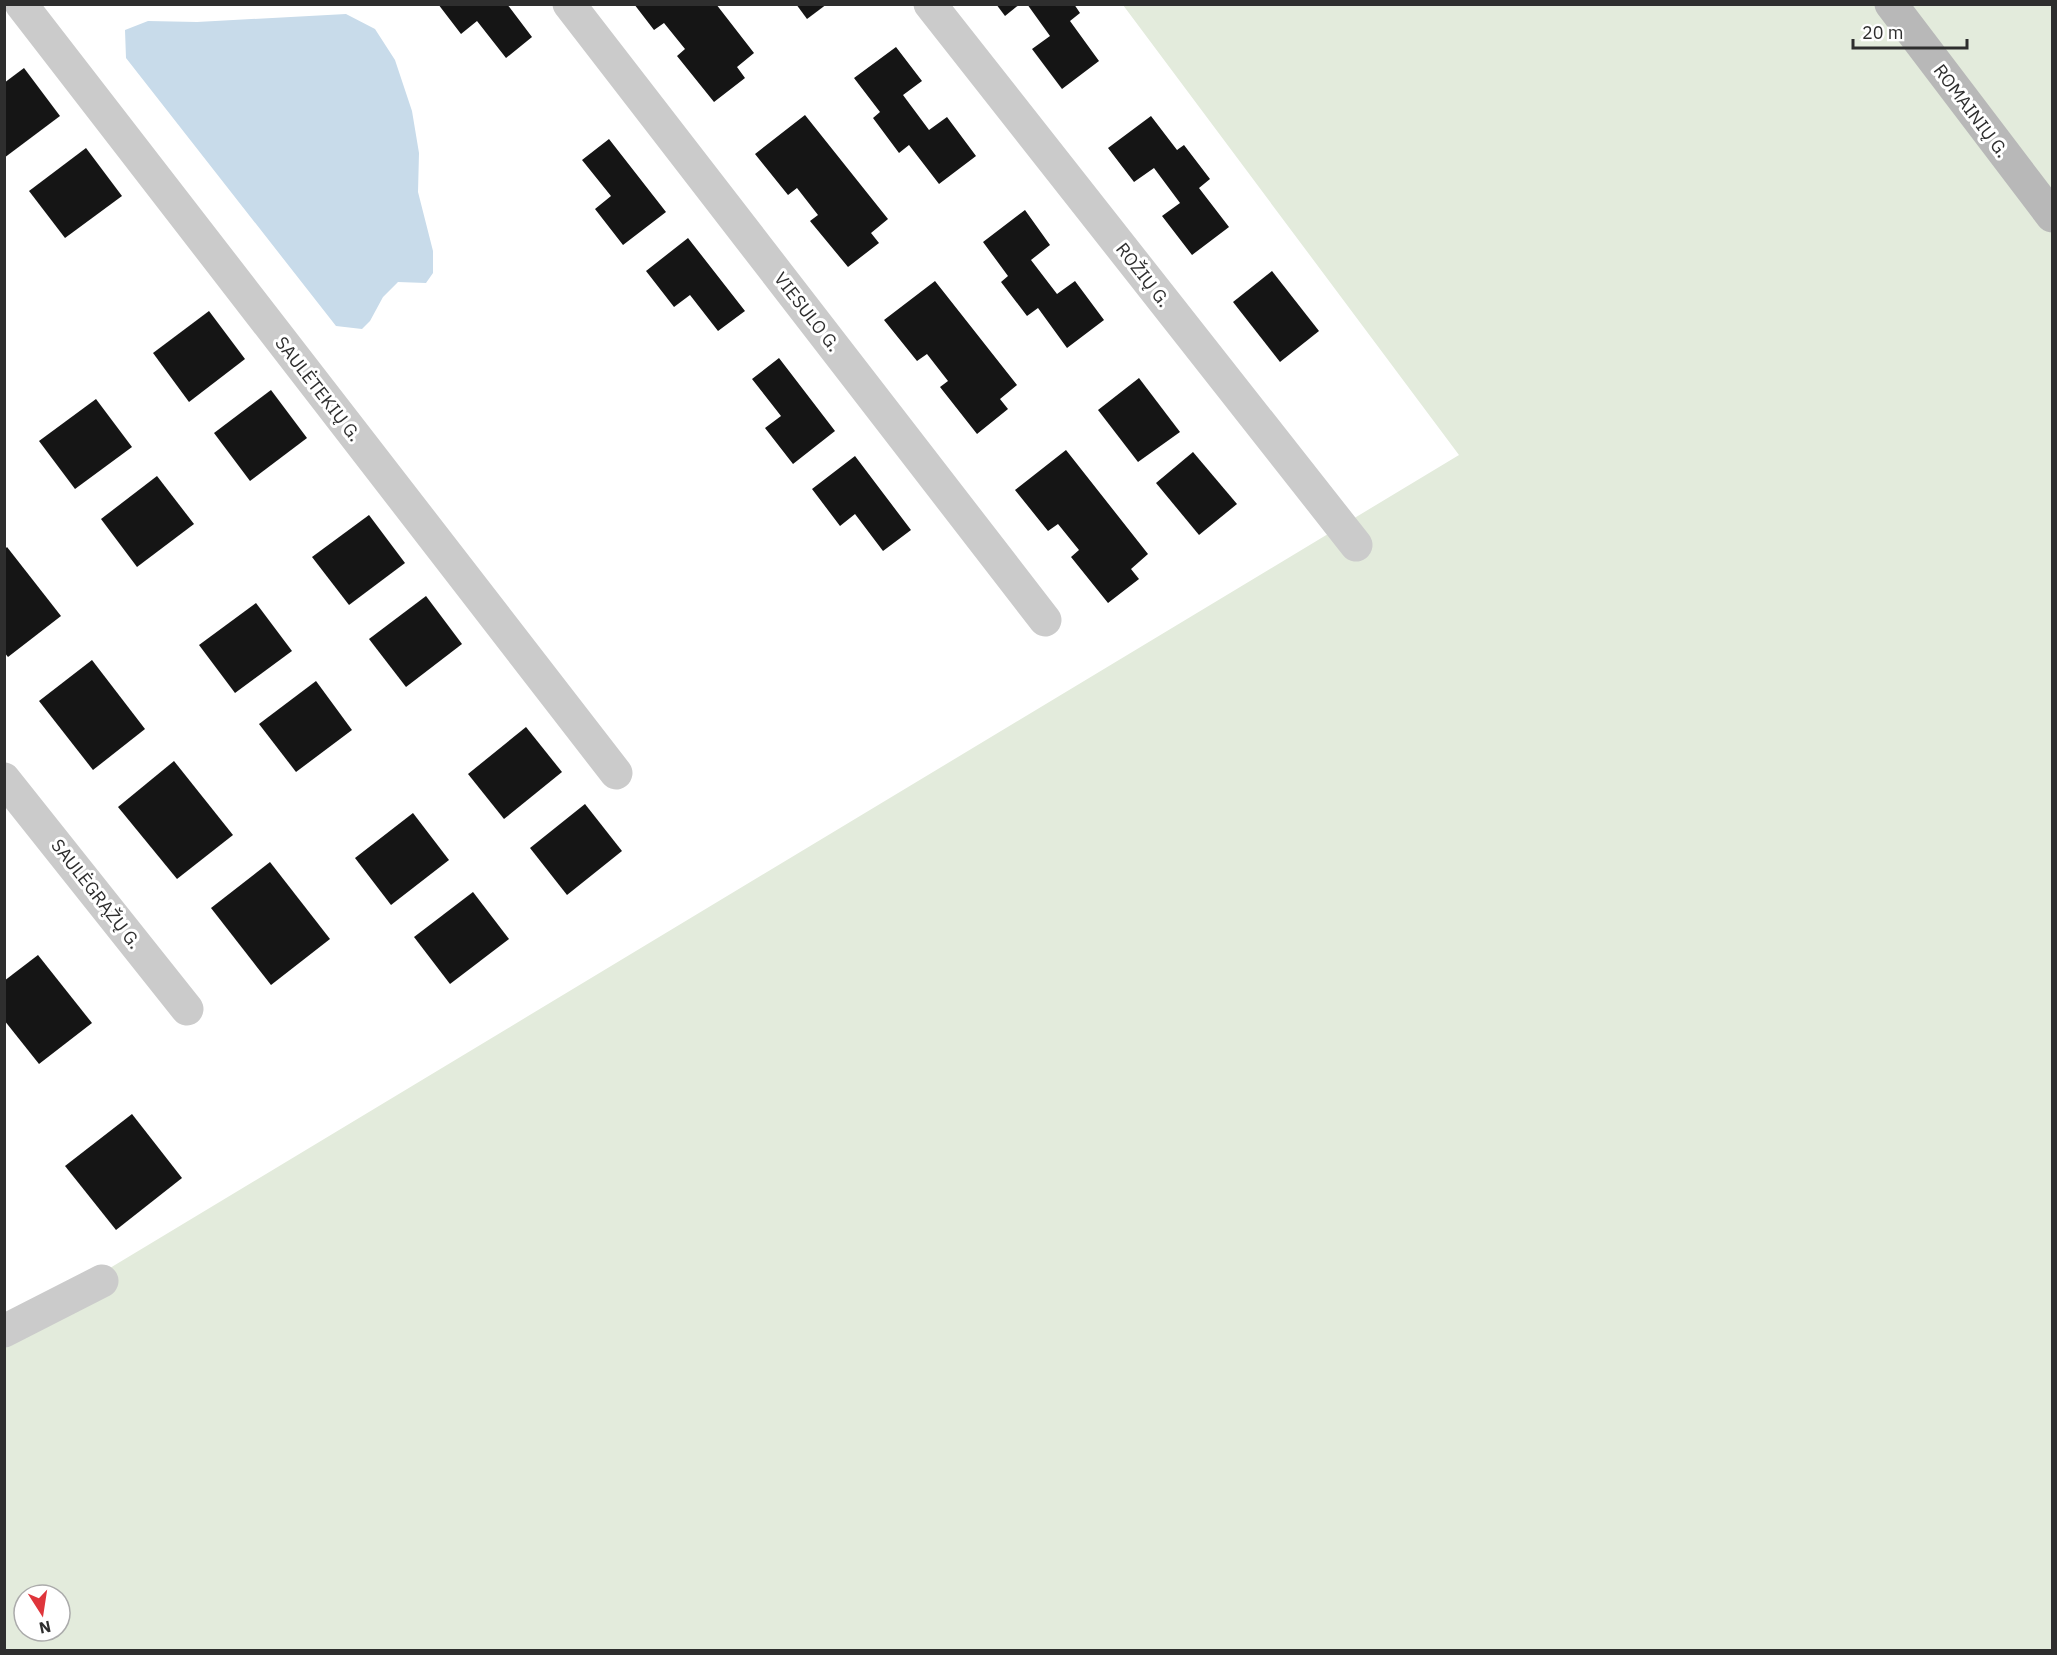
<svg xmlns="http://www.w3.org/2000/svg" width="2057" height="1655" viewBox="0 0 2057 1655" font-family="'IBM Plex Sans',sans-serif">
  <rect width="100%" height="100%" fill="#fff"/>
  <path fill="#e3ebdc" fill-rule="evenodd" d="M1123,5H2052V1650H5L4,1316L105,1271L1459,455ZM24,1595H60V1631H24Z"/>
  <path fill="#c8dbea" d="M346,14L375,29L395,60L412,111L419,153L418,192L433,251V273L426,283L398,282L383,297L370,321L362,329L336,326L126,58L125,30L148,21L197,22Z"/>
  <g fill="#151515">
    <path d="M438,4H507L532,37L506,58L477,21L461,34Z"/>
    <path d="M634,4H716L754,53L737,67L745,78L714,102L677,56L685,49L664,23L654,30Z"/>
    <path d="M796,4H827L807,19Z"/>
    <path d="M996,4H1020L1005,16Z"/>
    <path d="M1027,4H1074L1080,13L1070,21L1099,61L1062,89L1032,49L1050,36Z"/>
    <path d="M896,47L922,81L903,95L929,130L947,117L976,156L939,184L909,145L899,153L873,118L880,112L854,78Z"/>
    <path d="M24,68L60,116L4,158V83Z"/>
    <path d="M805,115L888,219L871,233L879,243L848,267L810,221L818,215L797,188L788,195L755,154Z"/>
    <path d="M1151,116L1177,150L1184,145L1210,179L1199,188L1229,227L1192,255L1162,216L1180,203L1154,168L1134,182L1108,148Z"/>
    <path d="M609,139L666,212L623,245L595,209L611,196L582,160Z"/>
    <path d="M86,148L122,196L65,238L29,191Z"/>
    <path d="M1025,210L1050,245L1031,260L1057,294L1075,281L1104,320L1067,348L1038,308L1027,316L1001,282L1008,276L983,242Z"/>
    <path d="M688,238L745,311L718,331L690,295L674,307L646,271Z"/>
    <path d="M1272,271L1319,331L1280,362L1233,302Z"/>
    <path d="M935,281L1017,385L1000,399L1008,409L977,434L940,387L948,381L927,354L917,361L884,320Z"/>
    <path d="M209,311L245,359L189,402L153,353Z"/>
    <path d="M779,358L835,431L793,464L765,428L781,416L752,379Z"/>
    <path d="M1139,378L1180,432L1138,462L1098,410Z"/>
    <path d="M271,390L307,438L250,481L214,433Z"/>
    <path d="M96,399L132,447L75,489L39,441Z"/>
    <path d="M1066,450L1148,554L1131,569L1139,579L1108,603L1071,557L1079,550L1058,524L1048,531L1015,490Z"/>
    <path d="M1193,452L1237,504L1199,535L1156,483Z"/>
    <path d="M855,456L911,530L883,551L855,514L840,526L812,489Z"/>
    <path d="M157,476L194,524L137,567L101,519Z"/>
    <path d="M369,515L405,563L349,605L312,557Z"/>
    <path d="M7,547L61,616L8,657L4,652V550Z"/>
    <path d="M426,596L462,644L406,687L369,639Z"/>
    <path d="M256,603L292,651L235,693L199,645Z"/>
    <path d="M92,660L145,729L93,770L39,701Z"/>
    <path d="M316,681L352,730L296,772L259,724Z"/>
    <path d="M526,727L562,772L504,819L468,774Z"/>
    <path d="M174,761L233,835L177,879L118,807Z"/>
    <path d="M585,804L622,851L567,895L530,848Z"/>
    <path d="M413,813L449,860L391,905L355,858Z"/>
    <path d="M270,862L330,939L271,985L211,908Z"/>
    <path d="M473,892L509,939L450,984L414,937Z"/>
    <path d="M38,955L92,1023L39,1064L4,1020V981Z"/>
    <path d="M132,1114L182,1178L116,1230L65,1166Z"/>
  </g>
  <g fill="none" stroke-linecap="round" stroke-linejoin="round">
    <g stroke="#cbcbcb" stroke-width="33">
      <path d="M21,4L616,773"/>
      <path d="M569,4L1045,620"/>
      <path d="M930,4L1356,545"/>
      <path d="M4,779L187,1009"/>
      <path d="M4,1331L102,1281"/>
    </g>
    <path stroke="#b8b8b8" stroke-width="33" d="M1891,4L2052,216"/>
  </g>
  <g text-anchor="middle" stroke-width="6" stroke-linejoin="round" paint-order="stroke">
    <g font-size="18" fill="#2e2e2e" stroke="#fff">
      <text transform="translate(1971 111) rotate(53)" y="6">ROMAINIŲ G.</text>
      <text transform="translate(1143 275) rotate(52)" y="6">ROŽIŲ G.</text>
      <text transform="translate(807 312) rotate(52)" y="6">VIESULO G.</text>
      <text transform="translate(318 389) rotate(52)" y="6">SAULĖTEKIŲ G.</text>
      <text transform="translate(96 894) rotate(52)" y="6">SAULĖGRĄŽŲ G.</text>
    </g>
  </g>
  <rect width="2057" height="1655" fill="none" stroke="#2e2e2e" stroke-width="12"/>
  <g transform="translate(42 1613) rotate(168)"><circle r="28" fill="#ffffff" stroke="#ababab" stroke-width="1.5"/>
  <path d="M0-4.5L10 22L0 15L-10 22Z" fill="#df353b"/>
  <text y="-9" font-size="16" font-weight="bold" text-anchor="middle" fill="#2e2e2e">N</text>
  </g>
  <path d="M1853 39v9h114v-9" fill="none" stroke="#2e2e2e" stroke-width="3"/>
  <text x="1862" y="39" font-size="18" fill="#2e2e2e" stroke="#ffffff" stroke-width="4.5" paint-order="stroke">20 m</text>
</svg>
